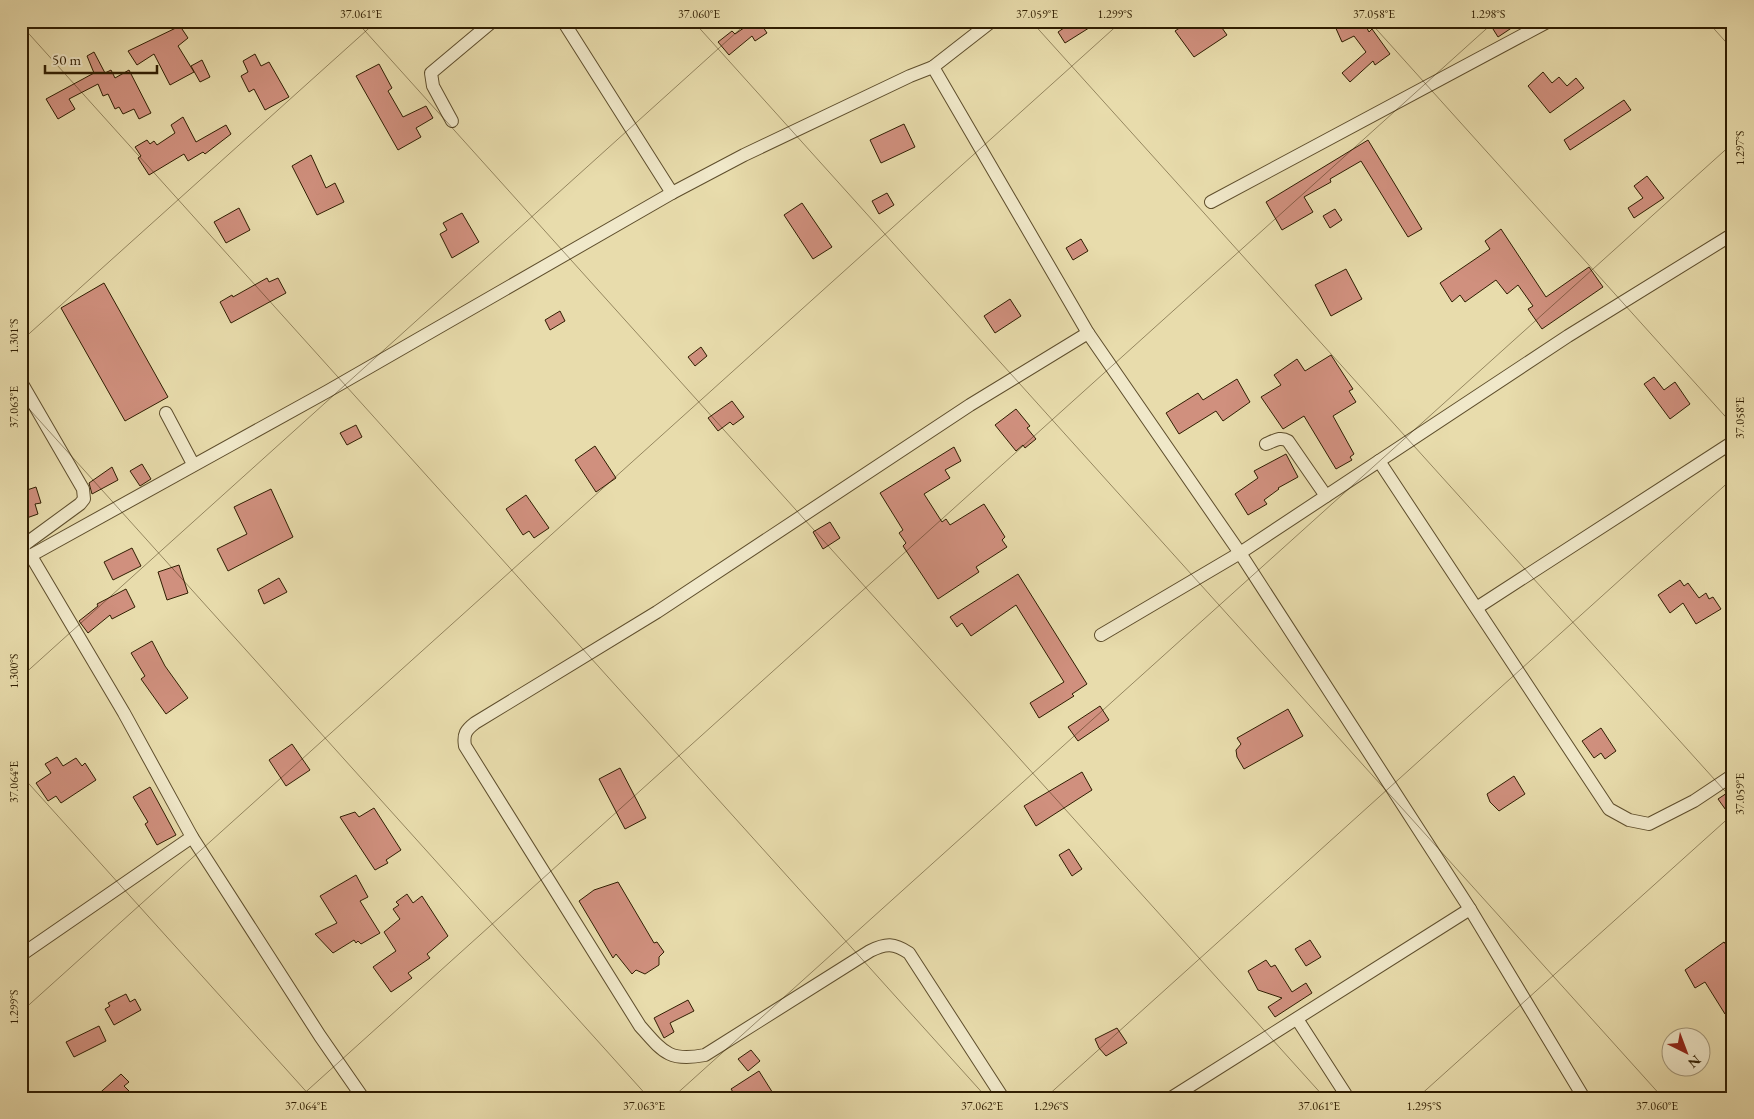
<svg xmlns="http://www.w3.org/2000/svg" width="1754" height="1119" viewBox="0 0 1754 1119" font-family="'EB Garamond',serif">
  <rect width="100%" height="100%" fill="#e8dcac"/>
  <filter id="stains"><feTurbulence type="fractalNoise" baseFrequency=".004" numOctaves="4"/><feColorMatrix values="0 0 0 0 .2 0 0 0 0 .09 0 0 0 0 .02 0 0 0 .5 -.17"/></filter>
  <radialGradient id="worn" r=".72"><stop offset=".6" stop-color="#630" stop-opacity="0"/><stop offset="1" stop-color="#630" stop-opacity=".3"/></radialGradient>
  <g fill="#d0907e" stroke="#301e02">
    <path d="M754,21H768L763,27L767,33L755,41L752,36L729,55L718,42L732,31L735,34Z"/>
    <path d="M1074,21H1100L1065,43L1058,32Z"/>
    <path d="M1190,21H1217L1227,35L1194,57L1175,31Z"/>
    <path d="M1340,21H1363L1369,32L1372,29L1390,54L1375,65L1373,61L1350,82L1342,73L1366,52L1354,36L1342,42L1334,24Z"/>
    <path d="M1488,21H1522L1498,37Z"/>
    <path d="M180,26L188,38L178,46L194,72L170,85L154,54L137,65L128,51Z"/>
    <path d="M94,52L105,73L111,70L115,78L129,70L151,113L139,119L134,109L123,114L119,107L115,109L108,94L103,96L98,84L69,99L75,109L58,119L46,99L94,73L87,56Z"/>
    <path d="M255,54L261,66L269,62L289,97L265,110L254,89L249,92L241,76L248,72L243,61Z"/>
    <path d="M202,60L210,77L200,82L191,66Z"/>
    <path d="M379,64L392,88L388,91L403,117L426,106L433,118L416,128L421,137L398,150L356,76Z"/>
    <path d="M1543,72L1552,83L1559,77L1567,86L1576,78L1584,88L1550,113L1528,86Z"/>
    <path d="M1624,100L1631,110L1570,150L1564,140Z"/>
    <path d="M183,117L196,142L226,125L231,134L205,154L203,152L188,161L184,154L149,175L138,158L141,156L135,147L147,140L150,144L154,141L157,145L175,133L171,125Z"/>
    <path d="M904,124L915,147L881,163L870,140Z"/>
    <path d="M1368,140L1422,229L1408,237L1361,161L1330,179L1331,182L1304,197L1313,212L1282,230L1266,202Z"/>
    <path d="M311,155L326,188L335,183L344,202L317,215L292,166Z"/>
    <path d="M1647,176L1664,198L1634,218L1628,208L1643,198L1634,186Z"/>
    <path d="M887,193L894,205L879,214L872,201Z"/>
    <path d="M802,203L832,247L813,259L784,215Z"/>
    <path d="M239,208L250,230L226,243L214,222Z"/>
    <path d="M1335,209L1342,220L1330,228L1323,216Z"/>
    <path d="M462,213L479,242L452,258L440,234L447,230L443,223Z"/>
    <path d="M1501,229L1546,297L1589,267L1603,287L1542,329L1528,309L1533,306L1518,285L1507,294L1496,280L1465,302L1460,295L1452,302L1440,283L1490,249L1485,241Z"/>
    <path d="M1081,239L1088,251L1073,260L1066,248Z"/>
    <path d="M1346,269L1362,299L1331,316L1315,285Z"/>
    <path d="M267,278L269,282L278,278L286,293L231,323L220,302L232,295L233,297Z"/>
    <path d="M104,283L168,397L125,421L61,308Z"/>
    <path d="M1010,299L1021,316L995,333L984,316Z"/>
    <path d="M560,311L565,321L550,330L545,320Z"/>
    <path d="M701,347L707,356L695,366L688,357Z"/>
    <path d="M1331,355L1353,389L1349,391L1356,402L1333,416L1354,454L1350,457L1352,460L1336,469L1304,416L1283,429L1261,397L1281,385L1274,375L1297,359L1305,371Z"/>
    <path d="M1654,377L1664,390L1675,382L1690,404L1670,419L1644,384Z"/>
    <path d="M1237,379L1250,402L1223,421L1216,411L1179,434L1166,413L1198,393L1203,400Z"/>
    <path d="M732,401L744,417L733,425L730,422L718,431L708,418Z"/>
    <path d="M1016,409L1030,426L1027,428L1036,439L1025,448L1023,445L1016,451L995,425Z"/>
    <path d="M356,425L362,437L347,445L340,433Z"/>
    <path d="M595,446L616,478L596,492L575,460Z"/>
    <path d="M954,447L961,461L945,470L950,478L924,494L942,522L946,519L950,525L984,504L1005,537L1002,540L1007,547L976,567L979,572L938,599L903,546L906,543L899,533L903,530L880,493Z"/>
    <path d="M1286,454L1298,477L1278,488L1279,489L1264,500L1267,504L1248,515L1235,494L1258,478L1254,471Z"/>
    <path d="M142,464L151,479L140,486L130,471Z"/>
    <path d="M112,467L118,480L92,494L89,483Z"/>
    <path d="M36,487L41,503L35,504L38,514L21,520V492Z"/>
    <path d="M271,489L293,537L228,571L217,549L247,534L234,507Z"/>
    <path d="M526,495L549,528L534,538L529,531L523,535L506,509Z"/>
    <path d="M830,522L840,538L823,549L813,532Z"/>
    <path d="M132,548L141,566L113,580L104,562Z"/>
    <path d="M179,565L188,593L167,600L158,572Z"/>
    <path d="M1018,574L1087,684L1072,694L1074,696L1039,718L1030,703L1064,682L1016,605L971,636L962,623L957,627L950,617Z"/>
    <path d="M279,578L287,592L264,604L258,590Z"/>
    <path d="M1680,580L1684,586L1688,583L1699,598L1706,593L1709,599L1713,597L1721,609L1696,624L1683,603L1670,613L1658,595Z"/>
    <path d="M126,589L135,607L112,619L110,615L88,633L79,621L98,606L97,604Z"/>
    <path d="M152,641L165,666L188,698L166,714L141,679L145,676L131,653Z"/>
    <path d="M1100,706L1109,720L1078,741L1068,727Z"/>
    <path d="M1288,709L1303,736L1244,769L1237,757L1236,750L1241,744L1237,738Z"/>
    <path d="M1601,728L1616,751L1605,759L1601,753L1594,758L1582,741Z"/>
    <path d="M292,744L310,770L286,786L269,760Z"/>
    <path d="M57,757L63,766L76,758L82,766L85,763L96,780L61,803L56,796L48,801L36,783L51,773L45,764Z"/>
    <path d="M620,768L646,818L625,829L599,779Z"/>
    <path d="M1082,772L1092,790L1036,826L1024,806Z"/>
    <path d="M1514,776L1525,794L1499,811L1490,802L1487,794Z"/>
    <path d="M150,787L176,835L157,845L145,824L148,822L133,797Z"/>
    <path d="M1733,789V820L1718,799Z"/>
    <path d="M374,808L401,850L386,860L388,863L375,870L340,817L355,812L359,817Z"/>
    <path d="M1069,849L1082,869L1072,876L1059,855Z"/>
    <path d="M356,875L368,897L360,901L380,933L361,944L358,941L356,943L354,940L333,953L315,934L337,923L320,896Z"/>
    <path d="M618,882L654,943L657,942L664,952L659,957V965L645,974L636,970L632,974L616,954L613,958L579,901L594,890Z"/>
    <path d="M407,894L413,903L422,896L448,936L427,954L430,958L408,973L412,978L391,992L373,967L396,951L384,932L400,919L393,909L399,905L396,902Z"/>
    <path d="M1310,940L1321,957L1306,966L1295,949Z"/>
    <path d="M1724,942L1733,954V1007L1725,1014L1705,982L1695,988L1685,970Z"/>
    <path d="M1266,960L1271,967L1275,965L1292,992L1306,983L1312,993L1275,1017L1268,1007L1282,998L1258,990L1248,971Z"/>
    <path d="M126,994L130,1002L135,999L141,1010L114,1025L105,1009L110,1006L108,1003Z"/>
    <path d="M688,1000L694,1011L670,1023L674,1032L664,1038L654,1018Z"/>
    <path d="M99,1026L106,1041L74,1057L66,1042Z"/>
    <path d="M1117,1028L1127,1043L1106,1056L1099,1048L1095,1039Z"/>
    <path d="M751,1050L760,1061L748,1071L738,1059Z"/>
    <path d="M759,1071L776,1098H737L731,1089Z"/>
    <path d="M121,1074L129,1082L124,1086L129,1091L122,1098H94Z"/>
  </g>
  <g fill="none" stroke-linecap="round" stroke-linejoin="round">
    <defs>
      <g id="street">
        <path d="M563,21L672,193"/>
        <path d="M933,67L1088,333L1240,553L1470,909L1584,1098"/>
        <path d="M452,121L433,86L431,73L493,21"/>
        <path d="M1211,202L1549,21"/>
        <path d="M21,382L83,489L84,499L80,504L24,545L23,560"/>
        <path d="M166,413L193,464"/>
        <path d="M1266,444C1274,441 1280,436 1288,441L1326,496"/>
        <path d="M1379,461L1609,809L1629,820L1649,824L1694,801L1733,775"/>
        <path d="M31,556L124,713L192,837L320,1036L363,1098"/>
        <path d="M21,561L328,391L672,193L744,155L910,76L933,67L992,21"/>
        <path d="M1478,607L1733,442"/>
        <path d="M1101,635L1240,553L1568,336L1733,234"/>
        <path d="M21,955L192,837"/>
        <path d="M1297,1019L1348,1098"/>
        <path d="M1003,1098L909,953C894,943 886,943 870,951L705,1055C669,1062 663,1052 640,1026L465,746C463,734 466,730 475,723L657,612L970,405L1088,333"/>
        <path d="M1171,1098L1470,909"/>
      </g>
    </defs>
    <use href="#street" stroke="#5e4e2c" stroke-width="14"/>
    <use href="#street" stroke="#f0e8c9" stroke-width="12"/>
  </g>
  <path fill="none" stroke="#301e02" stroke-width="1" stroke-opacity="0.45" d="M356,21L1325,1098M693,21L1663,1098M1031,21L1733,800M1369,21L1733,425M1707,21L1733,50M21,25L987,1098M21,341L377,21M21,400L649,1098M21,677L749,21M21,775L312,1098M21,1012L1122,21M299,1098L1495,21M672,1098L1733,143M1045,1098L1733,478M1417,1098L1733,814"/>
  <rect width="1754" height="1119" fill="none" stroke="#e8dcac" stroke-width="55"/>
  <g transform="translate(1686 1052) rotate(138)"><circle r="24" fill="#f0e8c9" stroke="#a39779"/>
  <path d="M0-4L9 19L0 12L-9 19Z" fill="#8f2418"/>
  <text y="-8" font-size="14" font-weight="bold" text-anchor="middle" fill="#301e02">N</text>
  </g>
  <path d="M45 65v8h112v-8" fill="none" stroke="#301e02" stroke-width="2.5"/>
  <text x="52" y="65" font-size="15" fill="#301e02" stroke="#f0e8c9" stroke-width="4" paint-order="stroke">50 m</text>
  <rect x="28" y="28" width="1698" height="1064" fill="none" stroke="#301e02" stroke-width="2"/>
  <g font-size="12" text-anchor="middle" fill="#301e02">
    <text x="361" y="18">37.061°E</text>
    <text x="699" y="18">37.060°E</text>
    <text x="1037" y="18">37.059°E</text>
    <text x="1115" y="18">1.299°S</text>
    <text x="1374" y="18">37.058°E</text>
    <text x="1488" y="18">1.298°S</text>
    <text transform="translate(1740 148) rotate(-90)" y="4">1.297°S</text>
    <text transform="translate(14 336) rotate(-90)" y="4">1.301°S</text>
    <text transform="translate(14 407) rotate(-90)" y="4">37.063°E</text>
    <text transform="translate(1740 418) rotate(-90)" y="4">37.058°E</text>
    <text transform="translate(14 671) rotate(-90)" y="4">1.300°S</text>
    <text transform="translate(14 782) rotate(-90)" y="4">37.064°E</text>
    <text transform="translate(1740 794) rotate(-90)" y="4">37.059°E</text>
    <text transform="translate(14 1007) rotate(-90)" y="4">1.299°S</text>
    <text x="306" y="1110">37.064°E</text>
    <text x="644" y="1110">37.063°E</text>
    <text x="982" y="1110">37.062°E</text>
    <text x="1051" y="1110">1.296°S</text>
    <text x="1319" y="1110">37.061°E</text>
    <text x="1424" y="1110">1.295°S</text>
    <text x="1657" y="1110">37.060°E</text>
  </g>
  <rect width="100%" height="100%" filter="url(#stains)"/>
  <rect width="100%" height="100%" fill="url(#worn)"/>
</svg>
